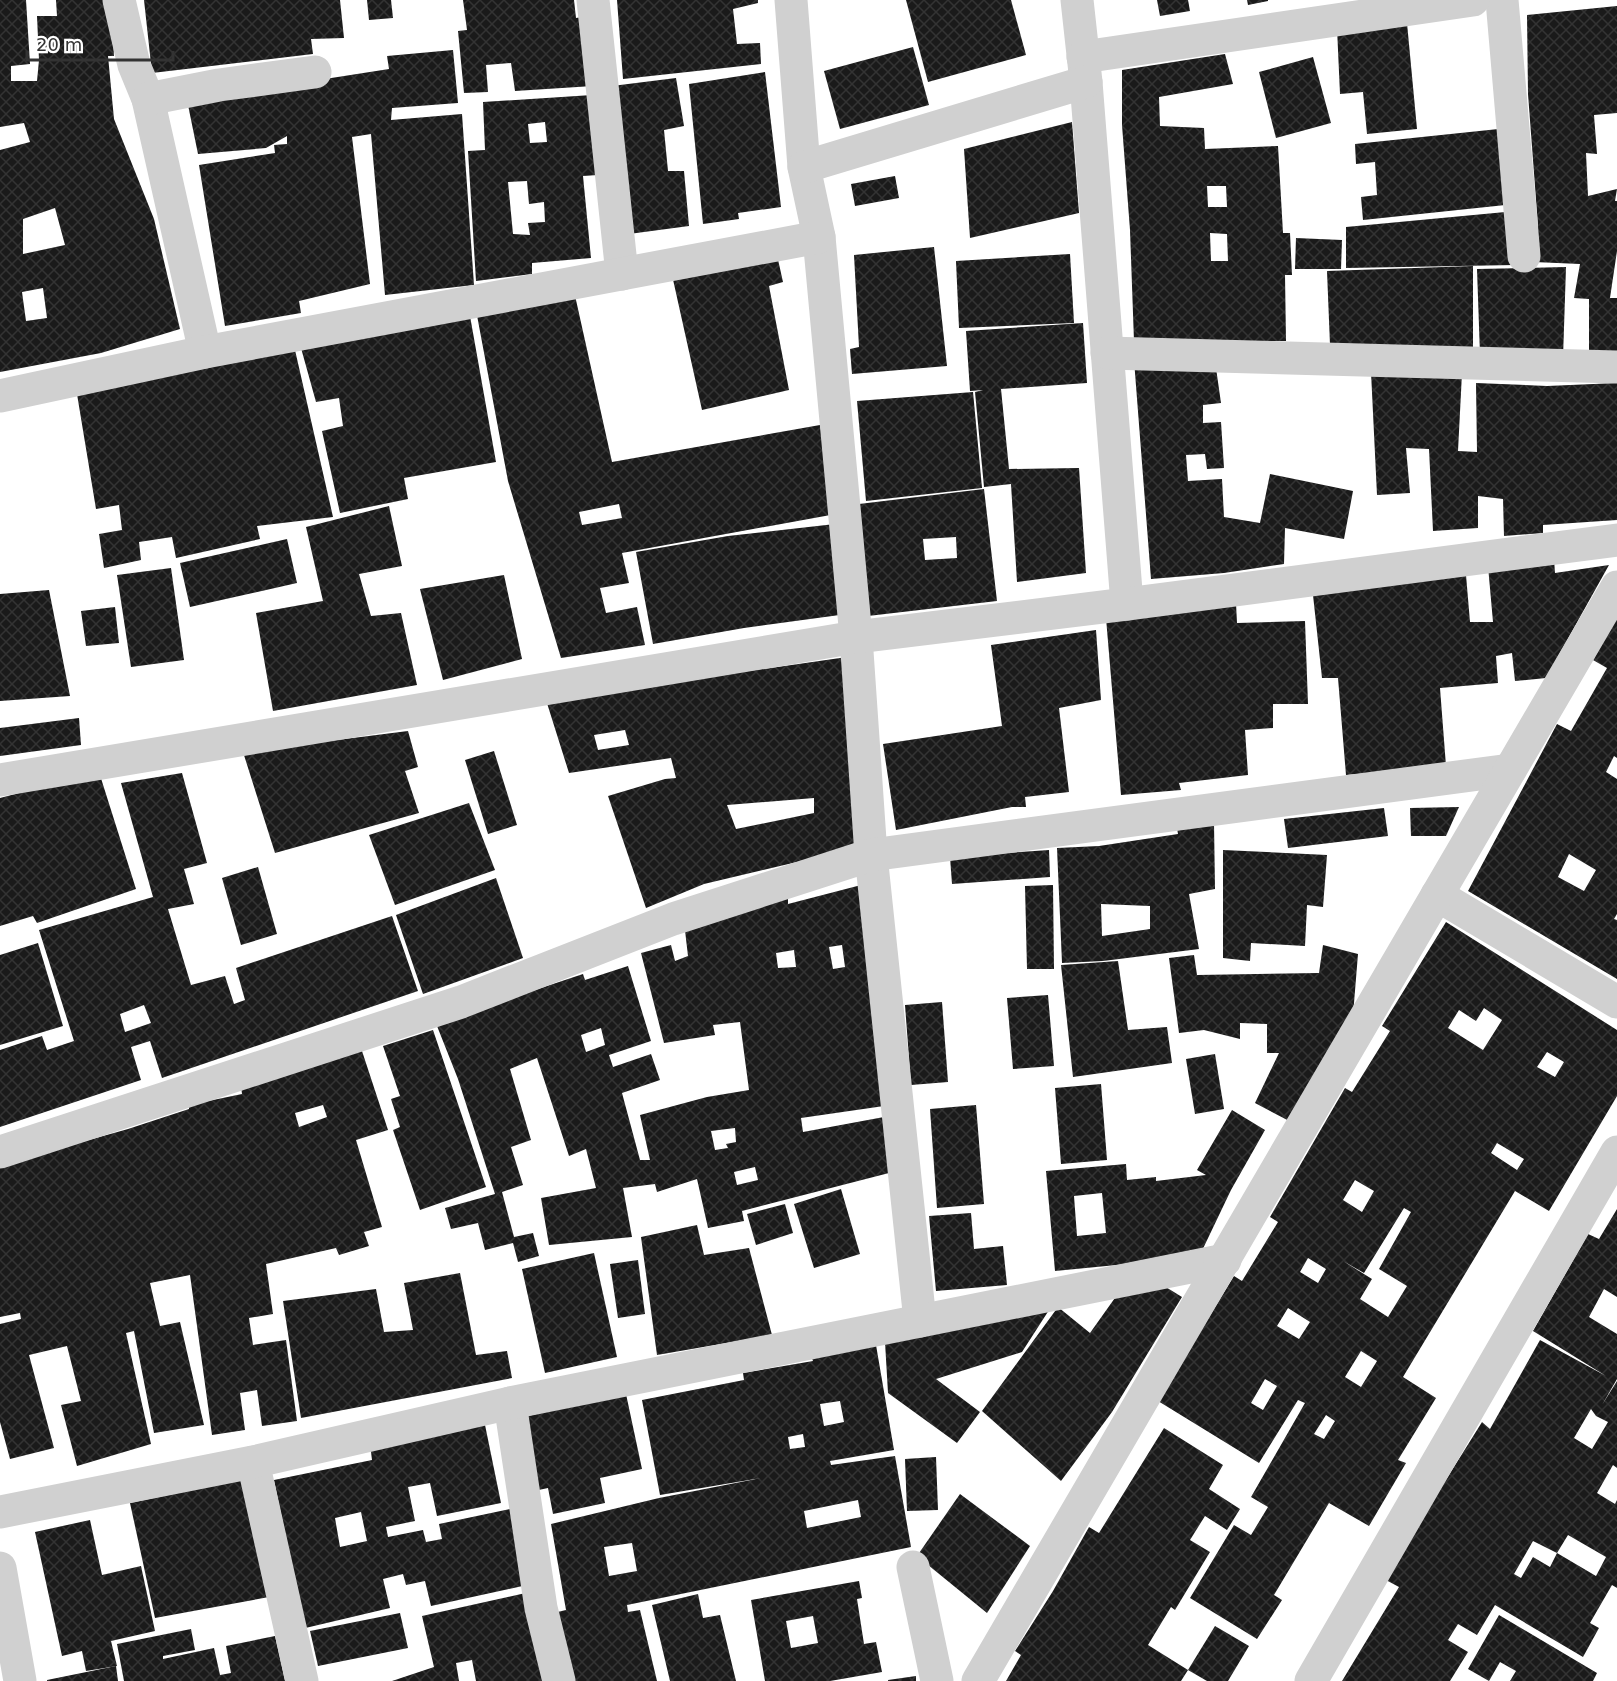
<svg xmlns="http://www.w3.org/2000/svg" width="1617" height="1681" viewBox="0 0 1617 1681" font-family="'DejaVu Sans',sans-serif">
  <defs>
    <pattern id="building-cross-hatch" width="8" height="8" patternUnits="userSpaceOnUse" patternTransform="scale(1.5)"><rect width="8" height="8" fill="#1a1a1a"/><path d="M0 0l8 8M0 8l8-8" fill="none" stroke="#333"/></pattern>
  </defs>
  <rect width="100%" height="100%" fill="#fff"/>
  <g fill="url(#building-cross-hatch)" fill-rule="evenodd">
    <path d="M0,0H26L30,64L11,66V81H37L39,60L37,16H57L56,0H111L114,56H108L114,119L154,219L180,329L101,353L0,372V150L30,142L24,123L0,127ZM55,208L65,245L23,254V219ZM43,288L47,318L26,321L22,292Z"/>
    <path d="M144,0H340L344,38L311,39L313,54L152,73Z"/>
    <path d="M367,0H391L393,18L369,20Z"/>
    <path d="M463,0H574L576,18L582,17L593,86L515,91L511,63L486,65L488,92L464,93L458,31L467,30Z"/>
    <path d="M617,0H758V3L733,9L737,44L760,43L761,64L623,79Z"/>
    <path d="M906,0H1011L1026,55L928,82Z"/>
    <path d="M1157,0H1188L1190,11L1160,16Z"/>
    <path d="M1247,0H1268V1L1248,5Z"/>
    <path d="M1617,6V113L1594,115L1597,154L1586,153L1588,196L1617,189L1615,201H1617V251L1610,298H1617V357L1589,355V299L1574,298L1580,264L1534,262L1538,226L1528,94L1527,15Z"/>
    <path d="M1407,23L1417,129L1367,134L1363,92L1340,94L1337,28Z"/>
    <path d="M913,47L929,105L840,129L824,71Z"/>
    <path d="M453,50L458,103L392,108L391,120L462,114L474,285L385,295L371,134L352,137L370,284L299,301L301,313L225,326L199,165L275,153L274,145L287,144V136L266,148L198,154L188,105L280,86L389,69L387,56Z"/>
    <path d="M1225,54L1233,84L1159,97L1160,126L1204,128L1205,149L1278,146L1283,233H1290L1292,275H1285L1286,341H1134L1130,230L1122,125V70ZM1207,186H1226L1227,207H1208ZM1210,233L1227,234L1228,261H1211Z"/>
    <path d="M1313,57L1331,123L1276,138L1259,72Z"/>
    <path d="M765,72L781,207L738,213L739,219L703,224L689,84Z"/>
    <path d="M676,78L684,126L664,130L668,171H684L689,226L629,234L612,86Z"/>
    <path d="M592,95L598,175L583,176L591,258L532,263V274L476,281L468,151L485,150L483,102ZM545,122L547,142L530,143L528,124ZM527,181L529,204L544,202L545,222L528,223L530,235L513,234L508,182Z"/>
    <path d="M1072,122L1079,213L970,238L964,149Z"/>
    <path d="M1508,128L1515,204L1363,220L1361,197L1377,195L1375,162L1356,164L1355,144Z"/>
    <path d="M895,176L899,198L855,206L851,184Z"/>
    <path d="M1516,211L1515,265L1346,268V227Z"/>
    <path d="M1296,238L1342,240L1341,269H1295Z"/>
    <path d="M934,247L947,366L852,374L850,349L859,347L854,255Z"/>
    <path d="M1070,254L1074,323L959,328L956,261Z"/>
    <path d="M777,255L783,282L769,286L789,390L702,410L672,275Z"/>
    <path d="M1473,266V355L1330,345L1327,271Z"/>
    <path d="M1566,267L1563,358L1480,355L1477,269Z"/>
    <path d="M574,291L612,462L820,425L836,514L622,553L629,583L600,588L606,613L637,607L645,645L561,658L508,481L476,310ZM619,504L622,518L582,525L579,512Z"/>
    <path d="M470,316L496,462L404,478L408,499L340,513L322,431L343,426L339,398L316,402L301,348Z"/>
    <path d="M1083,323L1087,383L1001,389L1009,469L1079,468L1086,573L1017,582L1011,484L984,487L975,392L983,390L970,391L966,331Z"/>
    <path d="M295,350L333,517L257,526L260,539L176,558L172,537L139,542L141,560L104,568L99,534L122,530L119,505L96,509L76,388Z"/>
    <path d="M1134,360L1215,361L1221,403L1203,405V423L1221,422L1224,468L1207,469L1205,454L1186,455L1188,481L1222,479L1224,517L1260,523L1270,474L1353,491L1344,539L1285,528L1284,564L1224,573L1151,579Z"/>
    <path d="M1371,372L1462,373L1458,451L1477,452L1476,383L1547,386L1617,383V520L1543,525V533L1504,536L1503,499L1478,496V528L1433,531L1429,449L1406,448L1410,493L1377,495Z"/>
    <path d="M973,392L982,488L866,501L857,401Z"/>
    <path d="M984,489L997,601L868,616L859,504ZM956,537L957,558L925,560L923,539Z"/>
    <path d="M389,506L402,566L359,574L371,616L401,613L417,685L273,711L256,613L323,601L306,527Z"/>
    <path d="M835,524L847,614L744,628L653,644L636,552L728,536Z"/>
    <path d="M287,539L297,583L190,607L180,563Z"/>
    <path d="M1554,559L1555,573L1609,565L1546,678L1515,681L1512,653L1496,656L1498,683L1440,688L1446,766L1346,775L1338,678H1322L1313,595L1466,575L1470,622H1493L1488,566Z"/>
    <path d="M171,568L184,660L131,667L117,575Z"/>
    <path d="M504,575L522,659L443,680L420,589Z"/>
    <path d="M49,590L70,696L0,701V594Z"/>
    <path d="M1236,603L1237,623L1305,621L1308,704H1273V728L1245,730L1248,775L1179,783L1181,790L1121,795L1106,618Z"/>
    <path d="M115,607L119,643L86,646L81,611Z"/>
    <path d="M1617,617V758L1614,756L1606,772L1617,779V914L1614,919L1617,920V979L1468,891L1557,724L1571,731L1607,668L1593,660ZM1569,854L1596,870L1584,891L1558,877Z"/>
    <path d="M1096,630L1101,700L1059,708L1069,792L1025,797L1026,807H1012L896,830L883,744L1002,726L991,645Z"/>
    <path d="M847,657L865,846L704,884L646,908L608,796L665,779L676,778L671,758L569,773L546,700ZM625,730L629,745L598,750L594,735ZM814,798V813L736,829L727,805Z"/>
    <path d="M79,718L81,745L0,756V728Z"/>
    <path d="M408,731L418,767L405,771L419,813L275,853L243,752Z"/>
    <path d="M494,751L517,825L488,834L465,760Z"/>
    <path d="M99,772L136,889L37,923L33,916L0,926V798Z"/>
    <path d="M182,773L207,863L184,869L194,904L168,909L191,985L225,976L234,1004L245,1000L236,968L392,916L418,991L162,1078L150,1041L131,1047L141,1080L0,1127V1050L42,1036L47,1050L74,1041L39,930L153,897L121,783ZM144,1005L151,1023L125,1032L120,1014Z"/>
    <path d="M469,803L495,870L395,905L369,835Z"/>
    <path d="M1459,807L1446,836H1411L1410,808Z"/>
    <path d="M1384,808L1388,836L1288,848L1284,819Z"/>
    <path d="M1214,823L1215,889L1189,894L1199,949L1103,961L1062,963L1057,848L1099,846L1178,834L1177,828ZM1101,904L1150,906V929L1102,936Z"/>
    <path d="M1049,850L1050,877L952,884L950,857Z"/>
    <path d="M1223,850L1327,855L1323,907L1307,905L1305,946L1251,943L1250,961L1223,958Z"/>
    <path d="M258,867L277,934L241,945L222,878Z"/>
    <path d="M496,878L523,958L423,994L396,915Z"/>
    <path d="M865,884L884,1106L801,1118L803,1132L884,1117L889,1173L742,1211L744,1221L708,1228L697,1179L657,1192L655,1184L623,1188L632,1237L549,1245L541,1198L596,1188L586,1149L569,1156L537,1058L510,1069L531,1140L511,1147L523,1185L502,1192L514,1237L533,1233L539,1256L518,1262L513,1243L485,1250L478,1223L451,1229L445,1208L495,1194L458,1079L437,1026L517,996L583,974L585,980L628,966L651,1041L609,1055L613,1067L651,1054L660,1080L622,1093L640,1160H650L640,1115L707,1097L749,1090L740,1022L713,1025L715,1035L664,1043L641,953L671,945L675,961L688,956L684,922L788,898V904ZM842,945L845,967L833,969L829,947ZM794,950L796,967L778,968L776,953ZM601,1028L605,1045L586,1052L581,1035ZM735,1128L736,1142L726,1144L728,1148L715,1150L711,1131ZM755,1167L758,1180L737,1185L734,1172Z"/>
    <path d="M1053,885L1054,969H1027L1025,886Z"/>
    <path d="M1446,922L1617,1030V1096L1549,1211L1515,1191L1403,1377L1436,1398L1398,1460L1406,1463L1369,1526L1329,1503L1274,1595L1282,1600L1257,1639L1190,1598L1234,1525L1251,1535L1268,1507L1251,1497L1305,1403L1298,1400L1259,1463L1158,1401L1234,1276L1242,1281L1278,1222L1270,1217L1345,1088L1352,1092L1390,1031L1382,1026ZM1484,1008L1502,1020L1483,1050L1448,1028L1459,1010L1476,1021ZM1547,1052L1564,1062L1555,1077L1537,1067ZM1497,1143L1524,1159L1517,1170L1491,1153ZM1355,1180L1374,1191L1362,1212L1343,1200ZM1404,1208L1411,1212L1379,1269L1407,1286L1388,1317L1360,1299L1372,1279L1343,1261L1364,1273ZM1308,1258L1326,1269L1318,1283L1300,1272ZM1288,1308L1310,1322L1299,1339L1277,1326ZM1361,1351L1377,1361L1361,1387L1345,1377ZM1265,1379L1277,1386L1263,1410L1251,1403ZM1326,1415L1335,1421L1324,1439L1314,1434Z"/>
    <path d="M38,943L63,1026L0,1045V955Z"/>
    <path d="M1323,945L1358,954L1351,1040L1293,1123L1255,1103L1279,1053H1267V1024L1240,1023V1039L1204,1030L1179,1033L1169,958L1194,955L1197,975L1319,973Z"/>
    <path d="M1118,961L1128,1030L1167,1027L1172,1063L1073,1077L1061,965Z"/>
    <path d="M1048,995L1054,1066L1013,1069L1007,998Z"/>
    <path d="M942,1002L948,1082L911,1085L905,1005Z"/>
    <path d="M433,1030L486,1187L420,1210L393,1130L400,1127L391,1099L400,1096L383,1046Z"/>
    <path d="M362,1051L388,1130L356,1140L382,1227L364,1232L369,1246L339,1255L336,1248L266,1264L273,1314L249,1318L253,1345L286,1340L297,1421L262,1426L257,1390L240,1393L245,1430L212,1435L190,1275L150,1283L160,1326L180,1322L204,1425L154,1433L134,1331L126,1333L151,1444L77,1466L61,1405L81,1401L67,1346L29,1355L54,1448L10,1459L0,1422V1324L21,1319L20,1313L0,1317V1165L128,1129L189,1109V1105L242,1094L241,1086ZM323,1105L327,1117L299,1127L295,1113Z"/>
    <path d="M1215,1054L1224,1109L1195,1114L1186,1059Z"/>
    <path d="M1101,1084L1107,1160L1061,1164L1055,1088Z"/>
    <path d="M976,1105L984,1204L937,1208L930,1109Z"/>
    <path d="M1232,1110L1265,1130L1231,1190L1199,1257L1055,1271L1046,1171L1126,1164L1127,1180L1156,1177V1181L1206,1175L1197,1170ZM1102,1193L1106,1233L1077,1236L1074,1196Z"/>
    <path d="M841,1189L860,1254L814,1268L794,1204Z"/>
    <path d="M785,1204L793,1233L756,1245L747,1214Z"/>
    <path d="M1617,1209V1297L1604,1289L1589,1317L1617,1334V1379L1602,1405L1617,1381V1468L1613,1465L1597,1493L1615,1504L1617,1500V1588L1612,1585L1590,1623L1599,1628L1583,1657L1495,1605L1477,1635L1458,1624L1448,1640L1468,1652L1450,1681H1342L1399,1587L1384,1579L1482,1422L1490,1429L1540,1340L1606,1376L1533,1331L1588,1234L1599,1239ZM1591,1409L1596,1416L1608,1422L1592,1449L1574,1438ZM1568,1535L1606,1557L1596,1576L1557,1553L1550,1567L1533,1557L1521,1578L1514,1574L1533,1541L1557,1553Z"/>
    <path d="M971,1213L974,1249L1003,1246L1007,1285L936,1291L929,1216Z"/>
    <path d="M697,1225L704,1255L749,1248L772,1335L657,1355L641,1237Z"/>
    <path d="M594,1253L617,1357L545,1373L522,1269Z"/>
    <path d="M638,1260L645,1314L618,1318L610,1264Z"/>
    <path d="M460,1273L476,1355L507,1351L512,1378L301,1418L283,1301L376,1289L384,1332L413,1330L404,1283Z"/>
    <path d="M1156,1281L1182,1297L1112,1412L1061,1481L982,1411L1058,1307L1090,1333L1122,1288Z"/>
    <path d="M1051,1307L1022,1352L936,1379L980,1412L957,1443L888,1393L885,1342Z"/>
    <path d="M876,1345L894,1450L830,1461L831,1465L895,1456L911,1547L627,1605L628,1612L640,1610L657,1681H563L549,1614L566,1610L551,1524L659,1498L761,1478L660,1495L642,1400L744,1380L743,1373L813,1361L811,1356ZM840,1401L844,1422L824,1426L820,1404ZM803,1434L805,1447L790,1449L788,1437ZM858,1500L861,1517L807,1528L804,1511ZM632,1543L637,1571L609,1576L604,1547Z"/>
    <path d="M626,1394L642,1469L600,1478L605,1503L553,1514L548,1488L534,1491L519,1418Z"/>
    <path d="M484,1420L501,1503L437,1516L430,1483L408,1487L415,1521L386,1527L388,1537L423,1530L426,1542L442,1539L439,1524L510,1509L527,1585L431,1606L425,1581L406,1585L403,1574L383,1579L390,1608L297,1630L290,1557L274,1480L372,1460L370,1444ZM361,1512L367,1541L340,1547L335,1518Z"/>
    <path d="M1164,1428L1223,1465L1209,1489L1240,1509L1227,1530L1205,1516L1190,1540L1210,1552L1175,1610L1171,1607L1148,1645L1188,1670L1181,1681H1006L1021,1655L1015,1651L1053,1591L1089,1527L1099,1533Z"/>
    <path d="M936,1457L938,1510L907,1511L905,1459Z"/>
    <path d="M245,1479L269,1597L155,1618L130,1503Z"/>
    <path d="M960,1494L1030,1546L987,1613L917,1556Z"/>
    <path d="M90,1520L102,1575L141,1566L155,1631L111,1641L117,1666L86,1671L82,1651L62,1656L35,1532Z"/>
    <path d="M859,1581L862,1598L857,1599L864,1644L876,1642L882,1672L830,1681H765L751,1600ZM813,1616L818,1643L791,1648L786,1621Z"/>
    <path d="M530,1592L550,1681H476L472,1660L456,1663L459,1681H392L434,1667L422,1616Z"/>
    <path d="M698,1594L703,1618L720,1615L736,1681H670L652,1605Z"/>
    <path d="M400,1613L408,1648L318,1666L310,1631Z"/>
    <path d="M1499,1615L1597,1673L1593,1681H1510L1516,1671L1500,1662L1489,1681L1468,1669Z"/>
    <path d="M1215,1626L1249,1646L1228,1681H1207L1188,1670Z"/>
    <path d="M191,1629L195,1650L163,1656V1659L214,1648L220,1675L231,1673L226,1646L275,1636L285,1681H124L117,1644Z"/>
    <path d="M116,1666L118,1681H47V1680Z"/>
    <path d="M916,1676V1681H888V1680Z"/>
  </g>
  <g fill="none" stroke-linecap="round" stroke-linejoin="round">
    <g stroke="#d0d0d0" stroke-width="33">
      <path d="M119,0L134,65L148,99L205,352"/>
      <path d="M593,0L622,274"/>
      <path d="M791,0L804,167L819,237L856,637L871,855L920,1321"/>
      <path d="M1077,0L1086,82L1127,604"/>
      <path d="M1502,0L1524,256"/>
      <path d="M1083,57L1473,0"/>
      <path d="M148,99L219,85L315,72"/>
      <path d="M804,167L1086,82"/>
      <path d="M1107,353L1617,367"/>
      <path d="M0,396L205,352L819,237"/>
      <path d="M0,780L856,637L1127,604L1617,540"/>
      <path d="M1437,895L1617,1002"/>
      <path d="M0,1152L461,1002L673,919L871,855L1510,770"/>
      <path d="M510,1403L541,1608L559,1681"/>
      <path d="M253,1462L302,1681"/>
      <path d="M0,1512L253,1462L510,1403L1225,1260"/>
      <path d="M913,1567L937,1681"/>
      <path d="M0,1568L20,1681"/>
      <path d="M978,1681L1617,587"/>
      <path d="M1311,1681L1617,1152"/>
    </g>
  </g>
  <path d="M27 51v9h146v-9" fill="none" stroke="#333333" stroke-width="3"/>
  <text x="36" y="51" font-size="18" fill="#333333" stroke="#ffffff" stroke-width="4.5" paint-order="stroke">20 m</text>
</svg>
